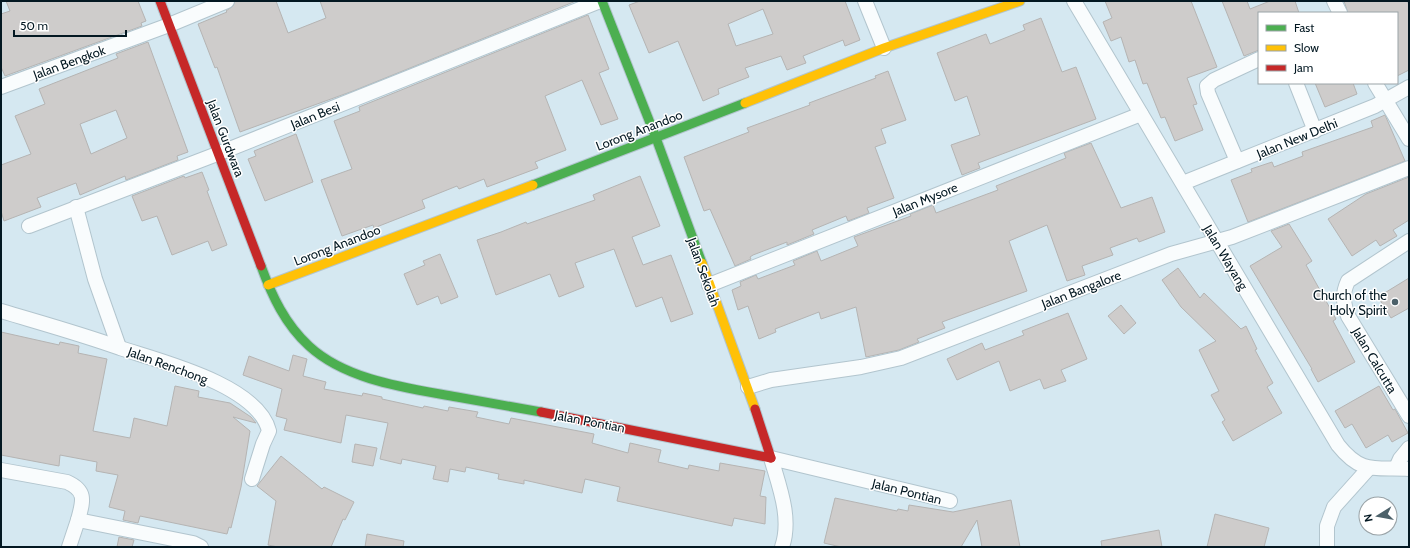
<svg xmlns="http://www.w3.org/2000/svg" width="1410" height="548" viewBox="0 0 1410 548" font-family="Cabin,sans-serif">
  <rect width="100%" height="100%" fill="#d5e8f1"/>
  <g fill="#cecccb" stroke="#b5b4b3" fill-rule="evenodd">
    <path d="M6,1H138L146,21L141,23L142,26L5,76L1,67V14L10,11Z"/>
    <path d="M235,1H276L288,33L326,18L320,1H576L353,91L240,132L217,67L215,68L198,24L227,12L226,11L233,6Z"/>
    <path d="M640,1H845L860,40L845,46L843,40L803,56L806,63L787,70L781,56L745,68L749,77L718,89L719,94L703,101L678,41L649,53L629,5ZM763,9L773,34L736,46L728,24Z"/>
    <path d="M1105,1H1191L1217,67L1187,78L1197,104L1193,105L1203,130L1175,141L1165,117L1161,118L1147,83L1143,84L1135,60L1129,62L1121,37L1111,41L1103,22L1112,18Z"/>
    <path d="M1222,1H1247L1250,9L1270,1H1295L1299,13H1259V50L1244,56Z"/>
    <path d="M1344,1H1407L1409,5V70L1397,76V13H1348Z"/>
    <path d="M588,15L609,69L599,73L618,119L601,125L582,80L545,96L566,150L535,162L538,168L487,187L484,179L459,189L457,186L422,200L425,208L374,228L373,225L342,236L321,180L352,169L334,121L360,111L359,107Z"/>
    <path d="M1041,18L1062,72L1076,67L1096,119L978,163L980,168L962,175L951,145L980,135L967,96L955,101L937,53L986,34L990,44L1025,30L1023,25Z"/>
    <path d="M148,42L188,152L177,156L178,160L126,180L125,176L80,195L76,183L37,198L41,207L4,221L1,211V165L31,154L15,116L45,104L39,89L118,58L116,54ZM116,110L127,138L91,154L80,124Z"/>
    <path d="M888,71L906,120L881,129L886,143L875,147L894,198L867,208L869,213L848,221L846,216L812,230L814,234L787,245V242L753,255L750,257L751,259L735,266L710,209L704,211L684,157L749,132L747,128L810,105L809,103L876,78L875,76Z"/>
    <path d="M1315,83H1353L1357,94L1325,107Z"/>
    <path d="M1385,115L1405,161L1248,222L1231,180L1252,172L1251,169L1272,162L1274,167L1303,156L1302,152L1373,127L1371,121Z"/>
    <path d="M296,134L313,182L265,201L248,159L256,156L254,151Z"/>
    <path d="M1091,143L1121,208L1152,197L1165,232L1139,242L1137,238L1110,248L1113,255L1082,266L1085,275L1067,281L1047,225L1009,241L1027,291L942,322L945,328L917,339L919,342L899,350L866,357L856,307L821,319L819,312L775,329L776,332L759,339L748,306L738,310L732,290L741,286L740,282L756,275L758,279L795,265L793,261L817,251L821,261L858,246L854,237L911,216L910,214L933,205L936,213L998,190L996,186L1066,158L1064,153Z"/>
    <path d="M202,172L209,190L207,191L227,245L212,251L208,241L172,255L157,216L142,221L132,196L184,176L185,178Z"/>
    <path d="M640,176L660,226L632,237L643,265L671,255L693,314L671,322L662,297L636,307L614,249L575,263L584,287L559,297L550,274L496,295L477,240L501,232L526,222L527,224L595,200L593,195Z"/>
    <path d="M1409,177V220L1393,230L1397,236L1380,246L1376,240L1352,256L1328,219L1366,194Z"/>
    <path d="M1289,224L1312,261L1306,265L1336,319L1333,321L1355,362L1318,382L1311,369H1312L1250,266L1282,247L1271,231Z"/>
    <path d="M440,254L458,297L441,304L438,296L417,305L404,274L425,265L423,261Z"/>
    <path d="M1178,268L1200,298L1204,293L1241,329L1246,326L1257,349L1255,350L1273,383L1267,387L1282,413L1233,441L1222,422L1225,420L1211,395L1219,391L1199,350L1216,341L1181,307L1162,280Z"/>
    <path d="M1409,278V308L1391,318L1378,297Z"/>
    <path d="M1121,305L1136,323L1124,334L1108,316Z"/>
    <path d="M1068,313L1087,359L1061,370L1066,381L1044,389L1040,379L1010,391L999,361L957,380L947,359L982,343L985,350L1024,335L1022,331Z"/>
    <path d="M1,332L59,345L60,342L79,346L78,353L107,359L93,431L130,438L134,418L167,426L175,386L199,391L198,397L230,403L251,417L256,423L233,417L250,431L241,487L231,528L229,527L227,534L140,516L138,523L123,520L125,511L109,507L118,475L96,471L97,462L60,455L59,466L1,455Z"/>
    <path d="M293,355L307,359L303,376L326,382L324,389L362,396L363,393L382,397V399L423,408L424,406L448,411L449,407L478,412L476,417L509,424L511,418L594,434L592,443L628,453L630,443L661,450L658,462L688,469L689,465L719,471L720,463L765,471L760,496L766,497L765,524L734,518L732,526L617,501L620,487L585,479L582,493L524,480V484L498,479L499,474L466,467L465,472L450,469L448,482L433,479L436,466L402,459L401,464L380,459L388,423L346,415L341,443L284,430L287,419L276,416L282,389L243,375L249,356L289,371Z"/>
    <path d="M1379,386L1393,410L1395,409L1408,433L1392,442L1388,435L1366,448L1352,424L1345,428L1335,411Z"/>
    <path d="M355,444L377,448L373,466L352,462Z"/>
    <path d="M281,456L322,489L324,487L354,502L345,520L343,519L331,547H278L268,545L276,501L257,486Z"/>
    <path d="M835,498L897,511L898,509L908,511L909,505L953,512L1011,500L1020,547H982L977,520L961,547H841L824,543Z"/>
    <path d="M1215,514L1269,528L1264,547H1207Z"/>
    <path d="M1159,530L1162,547H1102L1101,541Z"/>
    <path d="M367,534L404,541L403,547H365Z"/>
    <path d="M119,537L134,540L132,547H117Z"/>
  </g>
  <g fill="none" stroke-linecap="round" stroke-linejoin="round">
    <defs>
      <g id="street">
        <path d="M865,1L884,48"/>
        <path d="M1074,1L1338,445C1362,475 1375,467 1409,469"/>
        <path d="M1334,1L1340,13"/>
        <path d="M1296,83L1315,131"/>
        <path d="M1375,83L1409,139"/>
        <path d="M1,87L169,25L227,1"/>
        <path d="M1237,161L1208,93L1207,86L1214,80L1259,59"/>
        <path d="M1183,183L1375,106L1409,87"/>
        <path d="M76,207L95,279L119,347"/>
        <path d="M29,226L217,154L600,1"/>
        <path d="M1409,241L1348,281C1342,294 1343,302 1348,316L1409,416"/>
        <path d="M709,285L1141,114"/>
        <path d="M1,311C41,323 81,334 120,348C159,361 258,385 269,431L263,444L252,479"/>
        <path d="M748,387L771,380L861,367L901,358L1171,254L1232,237L1409,168"/>
        <path d="M1396,468L1400,459L1409,448"/>
        <path d="M1,470L67,482C87,491 83,501 78,520"/>
        <path d="M69,547L78,520L193,543L201,547"/>
        <path d="M782,547C792,518 779,486 771,458L950,501"/>
        <path d="M1327,547V526L1334,507L1369,468"/>
      </g>
      <g id="fast">
        <path d="M602,1L656,138L702,263"/>
        <path d="M533,185L745,103"/>
        <path d="M261,266C272,296 285,324 309,346C347,381 408,388 457,397C485,402 513,407 541,412"/>
      </g>
      <g id="slow">
        <path d="M745,103L884,48L1020,1"/>
        <path d="M702,263L755,409"/>
        <path d="M268,285L533,185"/>
      </g>
      <g id="jam">
        <path d="M160,1L261,266"/>
        <path d="M755,409L771,458"/>
        <path d="M541,412L771,458"/>
      </g>
    </defs>
    <use href="#street" stroke="#b2c5ce" stroke-width="16"/>
    <use href="#fast" stroke="#b2c5ce" stroke-width="11"/>
    <use href="#slow" stroke="#b2c5ce" stroke-width="11"/>
    <use href="#jam" stroke="#b2c5ce" stroke-width="11"/>
    <use href="#street" stroke="#f9fcfd" stroke-width="14"/>
    <use href="#fast" stroke="#4caf50" stroke-width="9"/>
    <use href="#slow" stroke="#ffc107" stroke-width="9"/>
    <use href="#jam" stroke="#c62828" stroke-width="9"/>
  </g>
  <circle fill="#4c616a" stroke="#fff" stroke-width="1.5" cx="1395" cy="302" r="4"/>
  <g text-anchor="middle" stroke-width="3" stroke-linejoin="round" paint-order="stroke">
    <g font-size="13" fill="#031822" stroke="#fff">
      <text transform="translate(69 62) rotate(-20)" y="5">Jalan Bengkok</text>
      <text transform="translate(315 115) rotate(-22)" y="5">Jalan Besi</text>
      <text transform="translate(639 130) rotate(-21)" y="5">Lorong Anandoo</text>
      <text transform="translate(226 138) rotate(69)" y="5">Jalan Gurdwara</text>
      <text transform="translate(1297 138) rotate(-22)" y="5">Jalan New Delhi</text>
      <text transform="translate(925 199) rotate(-22)" y="5">Jalan Mysore</text>
      <text transform="translate(337 245) rotate(-21)" y="5">Lorong Anandoo</text>
      <text transform="translate(1226 257) rotate(59)" y="5">Jalan Wayang</text>
      <text transform="translate(704 272) rotate(70)" y="5">Jalan Sekolah</text>
      <text transform="translate(1081 289) rotate(-21)" y="5">Jalan Bangalore</text>
      <text transform="translate(1375 360) rotate(59)" y="5">Jalan Calcutta</text>
      <text transform="translate(168 365) rotate(20)" y="5">Jalan Renchong</text>
      <text transform="translate(590 421) rotate(11)" y="5">Jalan Pontian</text>
      <text transform="translate(907 491) rotate(14)" y="5">Jalan Pontian</text>
    </g>
    <g font-size="13" fill="#031822" stroke="#fff" text-anchor="end">
      <text x="1387" y="300">Church of the<tspan x="1387" dy="15">Holy Spirit</tspan></text>
    </g>
  </g>
  <rect width="1410" height="548" fill="none" stroke="#031822" stroke-width="4"/>
  <rect x="1258" y="12" width="140" height="72" fill="#ffffff" stroke="#9aa3a7"/>
  <rect x="1266" y="25" width="20" height="6" fill="#4caf50" stroke="#9aa3a7"/>
  <text x="1294" y="32" font-size="12" fill="#031822">Fast</text>
  <rect x="1266" y="45" width="20" height="6" fill="#ffc107" stroke="#9aa3a7"/>
  <text x="1294" y="52" font-size="12" fill="#031822">Slow</text>
  <rect x="1266" y="65" width="20" height="6" fill="#c62828" stroke="#9aa3a7"/>
  <text x="1294" y="72" font-size="12" fill="#031822">Jam</text>
  <g transform="translate(1378 516) rotate(259)"><circle r="19" fill="#ffffff" stroke="#9aa3a7"/>
  <path d="M0-3L7 15L0 10L-7 15Z" fill="#4c616a"/>
  <text y="-6" font-size="11" font-weight="bold" text-anchor="middle" fill="#031822">N</text>
  </g>
  <path d="M14 30v6h112v-6" fill="none" stroke="#031822" stroke-width="2"/>
  <text x="20" y="30" font-size="12" fill="#031822" stroke="#ffffff" stroke-width="3" paint-order="stroke">50 m</text>
</svg>
